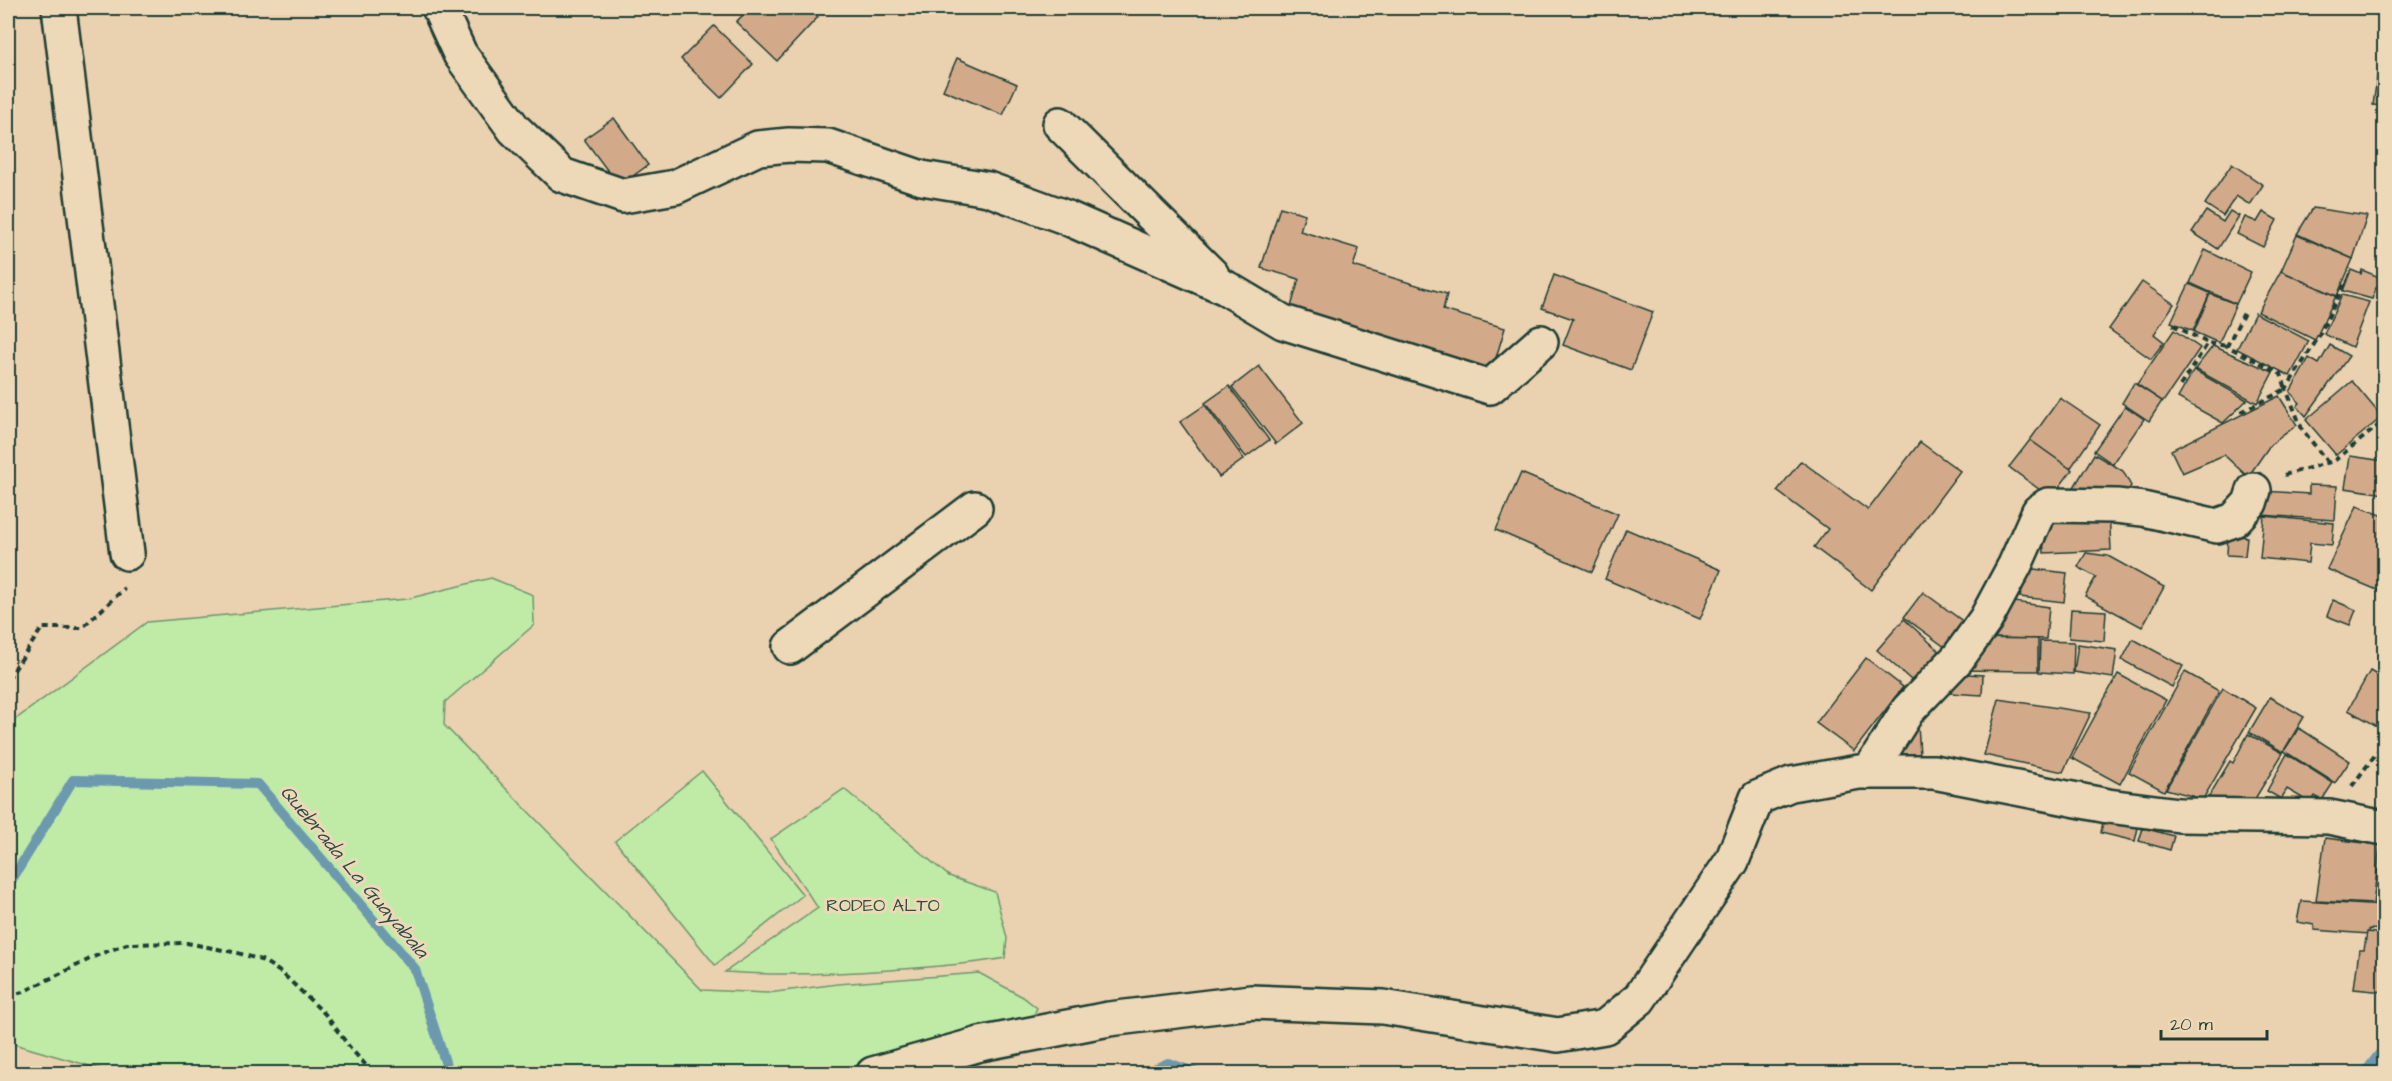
<svg xmlns="http://www.w3.org/2000/svg" width="2392" height="1081" viewBox="0 0 2392 1081" font-family="'Architects Daughter',sans-serif">
  <rect width="100%" height="100%" fill="#ead1af"/>
  <filter id="ink" filterUnits="userSpaceOnUse"><feTurbulence type="fractalNoise" baseFrequency=".0167" numOctaves="2"/><feDisplacementMap in="SourceGraphic" scale="12" xChannelSelector="R" yChannelSelector="G"/><feConvolveMatrix kernelMatrix="1 2 1 2 8 2 1 2 1" color-interpolation-filters="sRGB"/></filter>
  <g filter="url(#ink)">
    <g fill="#bfeba7" stroke="#6f946e" stroke-width="1.5">
      <path d="M491,578L533,595L534,625L445,702L444,725L702,990L768,993L838,984L979,973L1023,997L1037,1008L1030,1023L868,1073H114L14,1044L8,1034V725L147,622L407,599Z"/>
      <path d="M702,771L803,895L715,965L615,841Z"/>
      <path d="M844,789L949,876L995,892L1007,938L1005,958C967,965 928,967 890,970C835,974 780,976 725,972L818,908L771,839Z"/>
    </g>
    <g fill="none" stroke-linecap="round" stroke-linejoin="round">
      <g stroke="#6c99ae" stroke-width="10">
        <path d="M8,886L73,780L258,784L415,969L449,1074"/>
        <path d="M1143,1074L1168,1063L1200,1074"/>
        <path d="M2364,1074L2384,1048"/>
      </g>
    </g>
    <g fill="#d2aa89" stroke="#1f3d34" stroke-width="1.5">
      <path d="M750,8H808L818,17L777,61L736,22Z"/>
      <path d="M714,26L753,64L721,98L681,59Z"/>
      <path d="M957,58L1017,84L1003,115L943,90Z"/>
      <path d="M2379,64L2384,65V106L2373,105Z"/>
      <path d="M614,118L648,165L619,186L584,139Z"/>
      <path d="M2232,164L2263,185L2250,205L2236,196L2223,216L2205,204Z"/>
      <path d="M1280,207L1305,214L1300,231L1359,249L1353,266L1447,294L1443,310L1505,328L1491,374L1289,314L1299,279L1261,268Z"/>
      <path d="M2313,208L2367,216L2353,259L2297,234Z"/>
      <path d="M2206,211L2223,222L2230,211L2239,216L2218,249L2192,232Z"/>
      <path d="M2263,212L2277,220L2263,247L2237,234L2245,217L2257,222Z"/>
      <path d="M2297,235L2353,259L2337,296L2281,271Z"/>
      <path d="M2205,250L2251,272L2236,304L2190,283Z"/>
      <path d="M2351,270L2361,274L2362,270L2384,279V291L2376,288L2372,299L2343,291Z"/>
      <path d="M2281,271L2336,296L2315,340L2258,312Z"/>
      <path d="M1554,275L1653,312L1631,370L1563,345L1573,319L1542,308Z"/>
      <path d="M2142,282L2174,304L2154,334L2164,342L2151,359L2109,329Z"/>
      <path d="M2189,284L2210,293L2193,331L2171,322Z"/>
      <path d="M2210,294L2236,304L2219,343L2194,332Z"/>
      <path d="M2342,295L2369,302L2352,347L2324,334Z"/>
      <path d="M2255,313L2309,341L2290,376L2237,349Z"/>
      <path d="M2384,324V348H2379L2378,325Z"/>
      <path d="M2174,330L2200,348L2163,402L2137,384Z"/>
      <path d="M2330,345L2349,356L2306,416L2297,406L2300,403L2290,392L2309,358L2319,364Z"/>
      <path d="M2213,346L2273,372L2257,403L2195,369Z"/>
      <path d="M1259,366L1303,423L1276,444L1232,387Z"/>
      <path d="M2194,370L2247,400L2223,423L2178,398Z"/>
      <path d="M2352,381L2382,417L2336,455L2306,420Z"/>
      <path d="M2134,383L2162,401L2149,421L2122,403Z"/>
      <path d="M1229,386L1269,440L1246,457L1205,403Z"/>
      <path d="M2279,396L2297,425L2270,445L2248,477L2224,455L2182,473L2171,450Z"/>
      <path d="M2060,398L2100,425L2070,469L2030,440Z"/>
      <path d="M1205,405L1244,459L1219,477L1180,422Z"/>
      <path d="M2125,406L2144,419L2113,464L2094,451Z"/>
      <path d="M2030,440L2072,470L2051,498L2009,467Z"/>
      <path d="M1920,442L1960,471L1871,590L1814,547L1828,529L1777,491L1801,461L1868,510Z"/>
      <path d="M2094,454L2123,471L2131,486L2119,504L2071,492Z"/>
      <path d="M2350,456L2384,461V494L2345,488Z"/>
      <path d="M1521,473L1618,514L1592,572L1496,530Z"/>
      <path d="M2309,485L2337,486L2335,520L2261,515L2263,491L2309,494Z"/>
      <path d="M2357,506L2384,516V586L2382,592L2327,569Z"/>
      <path d="M2109,510L2111,550L2044,553L2042,513Z"/>
      <path d="M2264,516L2334,523L2332,545L2310,543L2308,563L2260,558Z"/>
      <path d="M1626,529L1721,570L1700,619L1605,579Z"/>
      <path d="M2228,535L2247,537L2245,556L2227,555Z"/>
      <path d="M2086,553L2108,556L2164,587L2142,627L2085,596L2096,577L2078,567Z"/>
      <path d="M2024,568L2067,573L2064,602L2020,597Z"/>
      <path d="M1923,592L1972,628L1953,653L1904,617Z"/>
      <path d="M2333,600L2356,610L2350,625L2327,616Z"/>
      <path d="M2007,601L2049,607L2046,639L1990,638Z"/>
      <path d="M2071,609L2106,611L2104,641L2069,638Z"/>
      <path d="M1904,619L1946,657L1919,687L1877,650Z"/>
      <path d="M1974,638L2038,639V671L1957,670Z"/>
      <path d="M2133,639L2183,666L2172,687L2122,660Z"/>
      <path d="M2040,641L2074,642L2073,674L2039,672Z"/>
      <path d="M2078,644L2117,650L2113,678L2074,672Z"/>
      <path d="M1866,658L1903,687L1854,751L1816,723Z"/>
      <path d="M2370,671L2384,679V717L2379,727L2348,710Z"/>
      <path d="M2185,672L2219,691L2164,791L2129,772Z"/>
      <path d="M1952,673L1983,675L1982,695L1933,692Z"/>
      <path d="M2118,674L2166,700L2120,784L2072,758Z"/>
      <path d="M2223,688L2256,708L2203,799L2166,789Z"/>
      <path d="M2270,697L2304,717L2283,752L2249,732Z"/>
      <path d="M1999,699L2091,713L2063,772L1984,755Z"/>
      <path d="M1918,724L1920,755H1902V732L1909,725Z"/>
      <path d="M2299,728L2350,761L2335,783L2284,751Z"/>
      <path d="M2248,734L2283,753L2248,810L2208,798L2230,761L2233,763Z"/>
      <path d="M2287,754L2333,783L2322,800L2315,796L2311,803L2287,789L2281,799L2267,791Z"/>
      <path d="M2104,816L2139,823L2135,841L2101,833Z"/>
      <path d="M2143,828L2174,836L2170,850L2139,841Z"/>
      <path d="M2325,838L2380,845L2373,904L2316,901Z"/>
      <path d="M2382,849H2384V904L2375,903Z"/>
      <path d="M2301,901L2384,906V930L2369,929V934L2314,930V925L2297,922Z"/>
      <path d="M2367,932L2384,934V992L2354,989L2359,950H2364Z"/>
    </g>
    <g fill="none" stroke-linecap="round" stroke-linejoin="round">
      <defs>
        <g id="minor">
          <path d="M59,8L127,553"/>
          <path d="M439,8L460,54L514,129L562,175L623,196L675,187L758,148L789,145L828,146L922,178L988,189L1065,217L1226,288L1283,322L1490,387L1541,342"/>
          <path d="M1060,124L1212,275"/>
          <path d="M790,647L975,508"/>
          <path d="M1869,772L1908,710L1958,658L1986,619L2015,565L2039,511L2048,505L2116,506L2143,509L2217,526L2234,520L2250,503L2254,490"/>
          <path d="M873,1074L980,1044L1109,1019L1251,1002L1383,1007L1558,1035L1605,1027L1639,999L1732,861L1757,798L1791,784L1859,772H1934L2108,806L2179,815L2329,817L2384,828"/>
        </g>
      </defs>
      <use href="#minor" stroke="#1f3d34" stroke-width="38"/>
      <g stroke="#1f3d34" stroke-width="4" stroke-dasharray="6 4.5" stroke-linecap="butt">
        <path d="M2173,325L2208,343"/>
        <path d="M2180,386L2208,343L2227,346"/>
        <path d="M2241,412L2286,389L2281,374L2227,346L2245,311"/>
        <path d="M2328,463L2302,429L2286,389L2318,338L2346,280"/>
        <path d="M2284,475L2334,461L2384,421"/>
        <path d="M8,679L42,628H82L125,588"/>
        <path d="M2352,786L2384,743"/>
        <path d="M8,996L23,992L100,954L127,944L187,943L238,953L264,961L283,974L325,1014L351,1049L374,1074"/>
      </g>
      <use href="#minor" stroke="#edd9b7" stroke-width="33"/>
    </g>
  </g>
  <g text-anchor="middle" stroke-width="6" stroke-linejoin="round" paint-order="stroke">
    <g font-size="18" fill="#2f4e40" stroke="#edd9b7">
      <text x="883" y="911">RODEO ALTO</text>
    </g>
    <g font-size="20" font-style="italic" fill="#2c4c48" stroke="#edd9b7">
      <text transform="translate(355 871) rotate(50)" y="7">Quebrada La Guayabala</text>
    </g>
  </g>
  <rect width="2392" height="1081" fill="none" stroke="#edd9b7" stroke-width="30"/>
  <rect x="15" y="15" width="2362" height="1051" fill="none" stroke="#1f3d34" stroke-width="2" filter="url(#ink)"/>
  <path d="M2161 1030v9h106v-9" fill="none" stroke="#1f3d34" stroke-width="3"/>
  <text x="2170" y="1030" font-size="18" fill="#1f3d34" stroke="#edd9b7" stroke-width="4.5" paint-order="stroke">20 m</text>
</svg>
